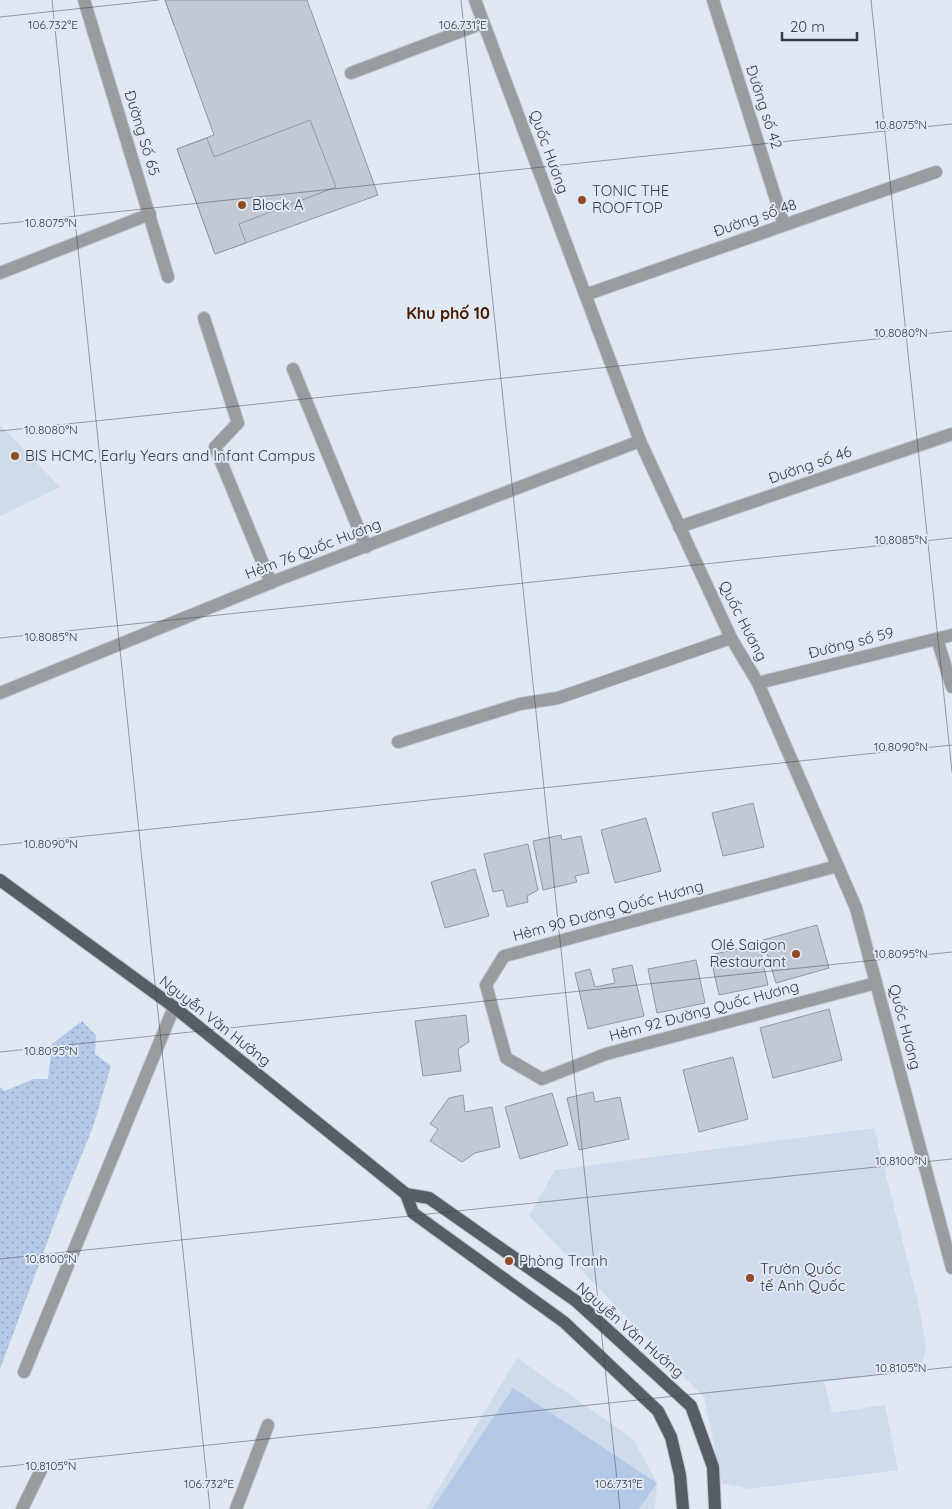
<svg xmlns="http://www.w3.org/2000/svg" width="952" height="1509" viewBox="0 0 952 1509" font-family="Quicksand,sans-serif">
  <defs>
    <pattern id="grass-dots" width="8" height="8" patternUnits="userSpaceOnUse" patternTransform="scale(1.25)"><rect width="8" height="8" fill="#b4c9e8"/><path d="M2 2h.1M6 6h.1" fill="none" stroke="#93a4bd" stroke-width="1.8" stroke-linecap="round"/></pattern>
  </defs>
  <rect width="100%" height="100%" fill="#e0e8f3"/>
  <g fill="#cfdaeb">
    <path d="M0,425L60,487L0,516Z"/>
    <path d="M874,1128L919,1307L926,1347L921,1370L824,1382L832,1413L885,1405L898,1470L749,1489L722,1483L704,1397L529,1216L555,1170Z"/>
    <path d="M517,1358L633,1439L657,1483L655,1509H426Z"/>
  </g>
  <path fill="url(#grass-dots)" d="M82,1021L96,1035L95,1054L111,1066L93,1127L60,1208L0,1369V1087L4,1091L34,1079H48L52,1044Z"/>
  <path fill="#b4c9e8" d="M513,1388L657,1483L639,1509H432Z"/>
  <g fill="#c1c9d3" stroke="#9198a2">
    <path d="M165,0H204L197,3L201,15L174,25Z"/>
    <path d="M165,0H307L378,195L215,254L177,149L214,135Z"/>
    <path d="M310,120L336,187L239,224L246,243L215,254L177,149L207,138L214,157Z"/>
    <path d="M753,803L764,847L723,856L712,813Z"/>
    <path d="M646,818L661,871L615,883L601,830Z"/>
    <path d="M561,835L562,840L581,836L589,873L575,876L577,882L543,890L533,841Z"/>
    <path d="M528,844L538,890L527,896L528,902L507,907L503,890L493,892L484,854Z"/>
    <path d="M475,869L489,916L445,928L431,882Z"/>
    <path d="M817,925L829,968L776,983L763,940Z"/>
    <path d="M759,944L768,985L719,995L710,955Z"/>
    <path d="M696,960L705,1003L657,1013L648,969Z"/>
    <path d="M632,965L644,1016L588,1029L575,973L590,969L595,987L615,983L612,969Z"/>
    <path d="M829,1009L842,1060L773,1078L760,1028Z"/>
    <path d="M466,1015L469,1042L458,1049L461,1071L423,1076L415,1021Z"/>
    <path d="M733,1057L748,1119L699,1132L683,1070Z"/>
    <path d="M593,1092L595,1102L620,1097L629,1139L579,1150L567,1098Z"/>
    <path d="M552,1093L568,1145L520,1159L505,1107Z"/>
    <path d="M463,1095L465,1112L492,1107L500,1147L475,1153L462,1162L430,1141L438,1129L430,1124L449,1098Z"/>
  </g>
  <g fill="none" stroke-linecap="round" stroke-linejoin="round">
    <defs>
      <g id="minor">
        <path d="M84,0L168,277"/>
        <path d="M475,0L640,441L731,638L758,683L856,908L952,1268"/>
        <path d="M713,0L784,225"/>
        <path d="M351,73L483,23"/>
        <path d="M0,273L150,214"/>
        <path d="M585,295L936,172"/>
        <path d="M204,318L238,423L215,447L271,583"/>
        <path d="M293,369L366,547"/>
        <path d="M679,527L952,434"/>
        <path d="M937,639L952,687"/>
        <path d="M758,683L952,635"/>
        <path d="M0,693L280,579L640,441"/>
        <path d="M398,742L520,704L558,698L731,638"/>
        <path d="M837,866L504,956L486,985L506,1058L542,1079L606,1054L876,983"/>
        <path d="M24,1372L174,1007"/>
        <path d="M22,1509L42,1468"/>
        <path d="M236,1509L268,1425"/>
      </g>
      <g id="major">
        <path d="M0,880L174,1007L406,1194L429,1198L576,1301L691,1406L713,1467L715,1509"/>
        <path d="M406,1194L413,1213L564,1322L658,1411L671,1437L680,1475L683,1509"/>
      </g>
    </defs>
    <use href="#minor" stroke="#bfc6cf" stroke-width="14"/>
    <use href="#major" stroke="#bfc6cf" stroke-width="14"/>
    <use href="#minor" stroke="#989ba0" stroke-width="12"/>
    <use href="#major" stroke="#575d65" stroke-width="12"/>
  </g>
  <path fill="none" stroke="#393c40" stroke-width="1" stroke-opacity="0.45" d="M52,0L210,1509M461,0L620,1509M871,0L952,772M0,17L159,0M0,224L952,124M0,431L952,331M0,638L952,538M0,845L952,745M0,1052L952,952M0,1259L952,1159M0,1467L952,1367"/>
  <g fill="#924c25" stroke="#e0e8f3" stroke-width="2">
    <circle cx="582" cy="200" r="5"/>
    <circle cx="242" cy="205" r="5"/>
    <circle cx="15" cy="456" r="5"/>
    <circle cx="796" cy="954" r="5"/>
    <circle cx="509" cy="1261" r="5"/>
    <circle cx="750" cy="1278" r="5"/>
  </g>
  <g text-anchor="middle" stroke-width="4" stroke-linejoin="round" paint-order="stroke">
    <g font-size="15" fill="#393c40" stroke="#e0e8f3">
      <text transform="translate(764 107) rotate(72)" y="5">Đường số 42</text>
      <text transform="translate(142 133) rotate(73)" y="5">Đường Số 65</text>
      <text transform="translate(549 152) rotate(70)" y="5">Quốc Hương</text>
      <text transform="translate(755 218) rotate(-19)" y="5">Đường số 48</text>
      <text transform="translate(810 465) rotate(-19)" y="5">Đường số 46</text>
      <text transform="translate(313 549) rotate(-21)" y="5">Hẻm 76 Quốc Hương</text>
      <text transform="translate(743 621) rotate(63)" y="5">Quốc Hương</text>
      <text transform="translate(851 643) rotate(-14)" y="5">Đường số 59</text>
      <text transform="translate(608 911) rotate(-15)" y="5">Hẻm 90 Đường Quốc Hương</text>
      <text transform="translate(704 1011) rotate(-15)" y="5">Hẻm 92 Đường Quốc Hương</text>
      <text transform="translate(215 1021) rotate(38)" y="5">Nguyễn Văn Hưởng</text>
      <text transform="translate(905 1027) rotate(75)" y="5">Quốc Hương</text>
      <text transform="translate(630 1330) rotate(41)" y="5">Nguyễn Văn Hưởng</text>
    </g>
    <g font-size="15" fill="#393c40" stroke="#e0e8f3" text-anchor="start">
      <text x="592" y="196">TONIC THE<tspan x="592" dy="17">ROOFTOP</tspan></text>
      <text x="252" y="210">Block A</text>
      <text x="25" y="461">BIS HCMC, Early Years and Infant Campus</text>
      <text x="786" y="950" text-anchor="end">Olé Saigon<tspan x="786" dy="17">Restaurant</tspan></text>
      <text x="519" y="1266">Phòng Tranh</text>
      <text x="760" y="1274">Trườn Quốc<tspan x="760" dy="17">tế Anh Quốc</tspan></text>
    </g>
    <g font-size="16" font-weight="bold" fill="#481a00" stroke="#e0e8f3">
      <text x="448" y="319">Khu phố 10</text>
    </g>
  </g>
  <g font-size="12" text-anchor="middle" fill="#393c40" stroke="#e0e8f3" stroke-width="4" stroke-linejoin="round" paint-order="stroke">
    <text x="53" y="29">106.732°E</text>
    <text x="463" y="29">106.731°E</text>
    <text x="901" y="129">10.8075°N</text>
    <text x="51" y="227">10.8075°N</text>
    <text x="901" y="337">10.8080°N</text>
    <text x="51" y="434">10.8080°N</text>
    <text x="901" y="544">10.8085°N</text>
    <text x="51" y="641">10.8085°N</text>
    <text x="901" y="751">10.8090°N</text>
    <text x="51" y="848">10.8090°N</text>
    <text x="901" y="958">10.8095°N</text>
    <text x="51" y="1055">10.8095°N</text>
    <text x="901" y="1165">10.8100°N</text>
    <text x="51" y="1263">10.8100°N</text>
    <text x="901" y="1372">10.8105°N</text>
    <text x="51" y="1470">10.8105°N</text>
    <text x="209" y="1488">106.732°E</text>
    <text x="619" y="1488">106.731°E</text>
  </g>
  <path d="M782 32v8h75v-8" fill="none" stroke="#393c40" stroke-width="2.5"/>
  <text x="790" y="32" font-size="15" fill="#393c40" stroke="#e0e8f3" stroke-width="4" paint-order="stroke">20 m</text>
</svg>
